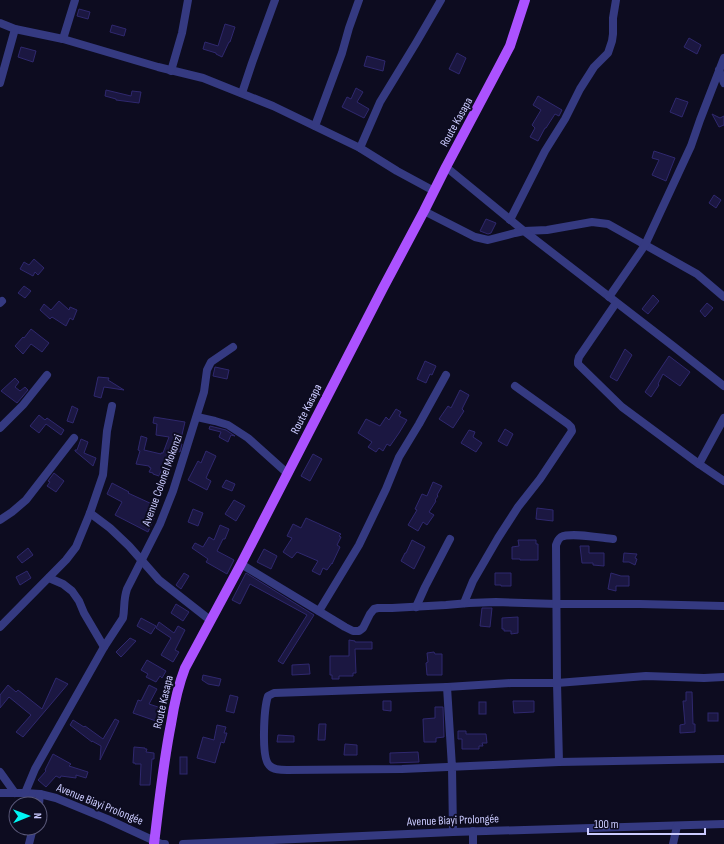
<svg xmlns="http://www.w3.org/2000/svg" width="724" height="844" viewBox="0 0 724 844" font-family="'Sofia Sans Condensed',sans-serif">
  <rect width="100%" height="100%" fill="#0d0c20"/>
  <g fill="#1b1741" stroke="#2f286e">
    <path d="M79,9L90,12L88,19L77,16Z"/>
    <path d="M225,24L235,27L230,42H229L222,57L216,54V53L203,49L205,42L218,46Z"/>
    <path d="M112,25L126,29L124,36L110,32Z"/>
    <path d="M689,38L701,45L697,54L684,47Z"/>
    <path d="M21,47L36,51L33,62L18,57Z"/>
    <path d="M457,53L466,58L459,74L449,69Z"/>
    <path d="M367,56L385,61L383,71L364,66Z"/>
    <path d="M356,88L363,92L357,102L369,109L364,118L342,107L347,97L351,99Z"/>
    <path d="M106,90L131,96L132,91L141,92L139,103L116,100V99L105,96Z"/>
    <path d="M538,96L562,110L559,116L555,114L546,128H545L538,141L530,137L535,128L532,125L541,110L533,105Z"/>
    <path d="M676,98L688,102L682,117L670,112Z"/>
    <path d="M712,114L720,118L724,116V125L719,127Z"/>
    <path d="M654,151L675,158L666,181L652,175L659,160L652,158Z"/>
    <path d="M714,195L721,200L716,208L709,203Z"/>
    <path d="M486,219L496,223L491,233L488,234L480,231Z"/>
    <path d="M34,259L44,268L38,275L35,272L33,276L20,269L24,262L29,265Z"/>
    <path d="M24,286L31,291L25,298L18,293Z"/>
    <path d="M653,295L659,301L648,314L642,309Z"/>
    <path d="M59,301L69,310L70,307L77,310L73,320L70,318L66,326L52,317L50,319L40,310L44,304L51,310Z"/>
    <path d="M707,303L713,308L705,317L700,311Z"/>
    <path d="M31,329L49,343L42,352L31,344L23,354L15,346L23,337L24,338Z"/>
    <path d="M625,349L632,355L617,381L610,377Z"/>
    <path d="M669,356L690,372L680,386L663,374L658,384L659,385L651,397L645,392Z"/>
    <path d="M425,361L436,366L432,375L430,374L426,383L417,379Z"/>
    <path d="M215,367L229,370L227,379L213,376Z"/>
    <path d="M98,377L109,378L108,380L124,390L104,387L101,398L94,396Z"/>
    <path d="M15,378L19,382L15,387L20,391L25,387L28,390L17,403L1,391Z"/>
    <path d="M460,390L469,395L462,409L464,411L453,428L439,419L448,406L451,408Z"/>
    <path d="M72,406L78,409L73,423L67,421Z"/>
    <path d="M396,409L401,412L399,416L407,420L399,433L390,446L387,444L383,451L379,448L376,452L368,447L372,442L358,433L366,419L380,426L386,417L389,420Z"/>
    <path d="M39,415L45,420L47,418L64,430L61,435L46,424L39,433L30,426Z"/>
    <path d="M154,417L185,422L180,443L182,444L180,452L170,449L164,471H161L159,476L153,474V473L149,472L151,468L149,467V466L136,464L140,451L138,450L141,436L147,438L144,450L161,454V453H163L169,437L156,435L157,424L153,423Z"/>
    <path d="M210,426L226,430L235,436L231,435L228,442L219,437L221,432L209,429Z"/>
    <path d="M505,429L513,434L507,446L498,441Z"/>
    <path d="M469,430L475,432L473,437L482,443L476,452L461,443Z"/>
    <path d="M81,439L88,442L84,453L96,458L93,466L75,451V450H77Z"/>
    <path d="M206,451L216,456L206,478L211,481L207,490L188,480L198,461L201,463Z"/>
    <path d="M313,454L322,459L310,481L301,476Z"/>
    <path d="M54,473L64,481L56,492L47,486L50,482L48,481Z"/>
    <path d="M226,480L235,484L232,491L222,487Z"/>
    <path d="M433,482L442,486L437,495L438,496L435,500L436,501L429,512L434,515L427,525L423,522L418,531L408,525L417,510L415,509L422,494L427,496Z"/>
    <path d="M112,483L129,492L128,493L152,504L151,508L154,509L151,516L154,518L148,532L115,515L122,502L107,494Z"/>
    <path d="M234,500L245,506L236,521L225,514Z"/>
    <path d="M537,508L553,510V521L536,519Z"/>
    <path d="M193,509L203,513L198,526L188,522Z"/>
    <path d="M306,518L341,534L339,536L341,537L337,545L340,547L332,564V563L327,570L323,568L320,575L312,571L318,561L297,552L292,558L283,552L292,538L287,536L293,524L301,528Z"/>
    <path d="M220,525L229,529L225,539H223L217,551L234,560L227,574L206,562L208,559L192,548L195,543L203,547L209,537L214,540Z"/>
    <path d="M412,540L425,547L414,569L401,561L405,553H406Z"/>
    <path d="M518,540H536V544H538V560H520V559H512V547L519,546Z"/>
    <path d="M580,546H589V553H604V566L593,565V563H582Z"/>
    <path d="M28,548L33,555L22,563L17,557Z"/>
    <path d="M264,549L277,556L271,569L257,562Z"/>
    <path d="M624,553L637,554L635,558L637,559L635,565L629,562H623Z"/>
    <path d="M27,571L31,578L20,585L16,577Z"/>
    <path d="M184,573L189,576L181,589L176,585Z"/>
    <path d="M246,573L314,615L283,664L278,661L307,615L250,584L240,604L232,600Z"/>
    <path d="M495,573H511V586H501V585H495Z"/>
    <path d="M611,573L621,576H629V586H616V591L608,589Z"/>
    <path d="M176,604L189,612L183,621L171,613Z"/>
    <path d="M482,608H492L490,627L480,626Z"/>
    <path d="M518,617V633L511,634V631H504V629H502V618Z"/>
    <path d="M141,618L156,626L151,634L137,626Z"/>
    <path d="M159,622L174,633L178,626L185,630L175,650L179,652L173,662L161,655L171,638L156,628Z"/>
    <path d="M130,638L136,641L121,657L116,652Z"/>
    <path d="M349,640L355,641V642H372V649H355L356,673H353V676H339V679H332V675H330V656H349Z"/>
    <path d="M434,652L435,654H442V675H427L426,663L428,662L427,653Z"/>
    <path d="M147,660L166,671L162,678L160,676L156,682L146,677L148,674L141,670Z"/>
    <path d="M309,664L310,674L292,675V665Z"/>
    <path d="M203,675L221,679L219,686L208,684L202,680Z"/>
    <path d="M56,678L68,684L23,737L16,732L31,715L9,697L0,708V695L8,685L16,692L18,690L42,709Z"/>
    <path d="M149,685L157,689L149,704L161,708L156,721L133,713L138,700L141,701Z"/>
    <path d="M686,692H692L693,724H695V732L680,733V725L685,724L683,701H686Z"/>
    <path d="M230,695L238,697L234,713L226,711Z"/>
    <path d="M383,701H391V711L383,710Z"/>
    <path d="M513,701H534V712L514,713Z"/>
    <rect x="479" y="702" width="7" height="12"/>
    <path d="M435,707H443L444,737L436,738V742H424L423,719L435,718Z"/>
    <rect x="708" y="713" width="10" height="8"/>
    <path d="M115,719L119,721L100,760L101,746L92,741V742L70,725L73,720L84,727L85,726L103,739Z"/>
    <path d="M319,724H326L325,740H318Z"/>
    <path d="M217,725L226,727L224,733H227L224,743L221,742L215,763L197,758L203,737L214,740Z"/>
    <path d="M458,731H466V734H486L487,743H482L483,746H479V749H462V739H458Z"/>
    <path d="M278,735L294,736V742H277Z"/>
    <path d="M345,744L357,745V755H344Z"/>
    <path d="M134,747L145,748V749H147L146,752L154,753V759H152L150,785H140L141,764H135V763H133Z"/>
    <path d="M418,752L419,762L390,763V753Z"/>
    <path d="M53,754L71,764L69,766L88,772L86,778L76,775V778L61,776L60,778L56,776L46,787L38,780L46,771L45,770Z"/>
    <rect x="180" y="757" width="7" height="17"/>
  </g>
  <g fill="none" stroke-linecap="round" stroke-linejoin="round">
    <g stroke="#353a81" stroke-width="8">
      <path d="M0,23L15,29L63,39L158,67L203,78L273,106L360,148L397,171L434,191"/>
      <path d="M63,39L75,0"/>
      <path d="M719,70L724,83"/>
      <path d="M171,71L182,33L188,0"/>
      <path d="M0,83L15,29"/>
      <path d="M242,93L252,63L275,0"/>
      <path d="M315,126L342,53L349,28L359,0"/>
      <path d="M360,148L380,102L416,43L441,0"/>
      <path d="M446,167L524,231L547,230L592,222L608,224L697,274L724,297"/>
      <path d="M424,211L475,237L488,240L515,233L524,231L673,346L724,386"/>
      <path d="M510,220L545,151L565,119L580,89L594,67L608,53L612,41L613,34V18L616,0"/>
      <path d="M609,297L645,245L691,146L700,120L724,58"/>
      <path d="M0,303L2,301"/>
      <path d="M616,303L579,357L578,361V364L622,407L699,464L724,481"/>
      <path d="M197,417L215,421L228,425L248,438L287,473"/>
      <path d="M0,428L23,405L47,375"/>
      <path d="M699,464L724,418"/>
      <path d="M90,513L110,528L129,546L159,580L210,620"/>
      <path d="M0,520L12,512L26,500L74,438"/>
      <path d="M241,564L345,627L353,631H359L363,628L370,614L374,609L378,608H392L446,605L469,603L496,602L557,604H640L723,606"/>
      <path d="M49,578L63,584L72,591L79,601L84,613L104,647"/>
      <path d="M464,603L473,581L498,538L518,507L540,479L572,431L571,427L568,424L515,386"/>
      <path d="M416,607L425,587L450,539"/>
      <path d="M319,611L359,545L386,489L399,457L419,424L446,375"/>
      <path d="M0,627L66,560L76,547L90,513L103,475L107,431L112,406"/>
      <path d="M447,687L511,683H557L646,676L704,678L724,677"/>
      <path d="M559,762L557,683L556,545C557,542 558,539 561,537C571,532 602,538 613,539"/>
      <path d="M0,772L15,793"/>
      <path d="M0,793H25L40,794L56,798L107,819L161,844H165"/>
      <path d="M25,793L35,769L104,647L123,618C125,608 123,601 127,589L160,524L173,491L204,392L207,370L211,362L233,347"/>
      <path d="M39,804L40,794"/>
      <path d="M453,832L452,767L447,687L274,693L268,696C264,708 261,757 269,765C273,770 281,770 287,770L402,769L559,762L724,759"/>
      <path d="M29,844L33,828"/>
      <path d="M183,844L453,832L724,824"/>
      <path d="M473,844V831"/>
      <path d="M673,844L677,826"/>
    </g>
    <path stroke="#ac52ff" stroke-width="10" d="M154,844C159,804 163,764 171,724C174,705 178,686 185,668L241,564L383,288L424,211L446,167L499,67L510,46L525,0"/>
  </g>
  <g text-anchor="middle" stroke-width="4" stroke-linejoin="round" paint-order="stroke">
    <g font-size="12" fill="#cbcbff" stroke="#0d0c20">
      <text transform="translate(456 122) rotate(-61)" y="4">Route Kasapa</text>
      <text transform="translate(306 409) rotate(-63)" y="4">Route Kasapa</text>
      <text transform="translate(162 480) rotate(-70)" y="4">Avenue Colonel Mokonzi</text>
      <text transform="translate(163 702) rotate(-77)" y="4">Route Kasapa</text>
      <text transform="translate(100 804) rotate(22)" y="4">Avenue Biayi Prolongée</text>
      <text transform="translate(453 820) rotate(-2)" y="4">Avenue Biayi Prolongée</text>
    </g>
  </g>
  <g transform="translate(28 816) rotate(89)"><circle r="19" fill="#0d0c20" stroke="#595879"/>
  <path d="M0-3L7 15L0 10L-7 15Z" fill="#00f6f5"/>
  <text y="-6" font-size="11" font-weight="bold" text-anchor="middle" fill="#cbcbff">N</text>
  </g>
  <path d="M588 828v6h117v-6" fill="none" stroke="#cbcbff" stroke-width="2"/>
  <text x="594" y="828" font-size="12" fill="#cbcbff" stroke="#0d0c20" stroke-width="3" paint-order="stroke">100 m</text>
</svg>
